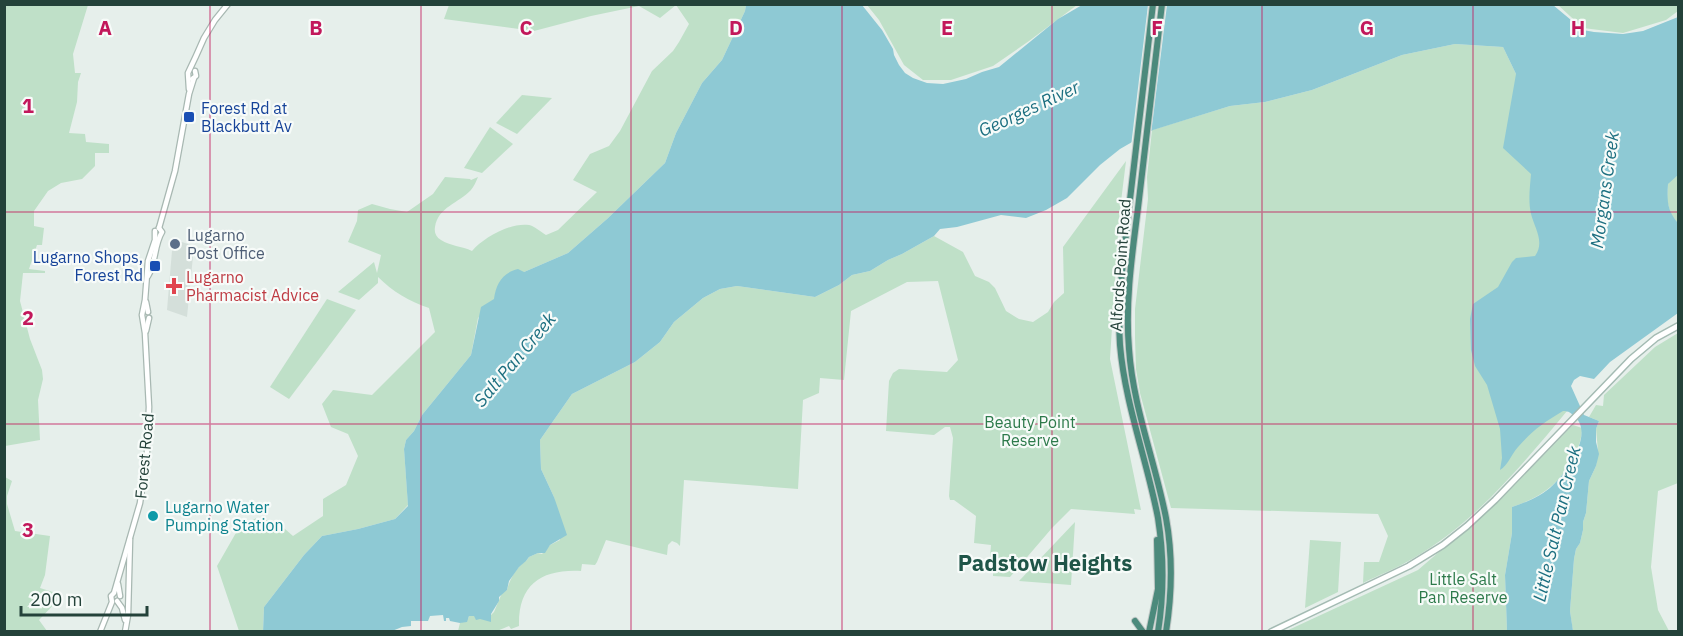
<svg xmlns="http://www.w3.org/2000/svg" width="1683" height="636" viewBox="0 0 1683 636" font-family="'IBM Plex Sans',sans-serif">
  <rect width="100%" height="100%" fill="#e6efeb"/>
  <path fill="#d4dfda" d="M173,239L194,246L187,317L167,310Z"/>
  <g fill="#bfe0c8">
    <path d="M4,5H88L73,54L75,73H81L78,82L77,102L69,133L85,134L86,142L109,144V153H95V166L82,179L61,183L48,191L34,211V226L44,228L42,245H37L29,269L45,271V273H23L20,301L30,339L42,370L43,379L38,400L40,440L5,446Z"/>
    <path d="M449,5V4L676,5L660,18L639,6L591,16L534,31L444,19Z"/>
    <path d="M676,5H746L745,11L722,60L702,83L676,133L665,163L607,219L568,253L524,272L495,299L478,318L471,355L422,415L414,431L406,440L404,449L408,505L395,519L358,529L322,536L304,555L264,607L263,631H239L217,566L237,531L256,518L277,522L293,536L323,516V499L346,485L358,456L348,434L331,427L322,404L333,390L372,395L435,332L429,308C410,302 392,291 378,277V283L359,300L338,292L374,262L377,273L381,255L348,242L357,221L358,210L372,204L390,209L407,212L433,194L445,177L470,179L471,180L478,177C476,182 474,186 471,190C459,203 438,207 435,227C434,233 436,237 441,240C450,246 462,246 472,251C483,238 511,222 529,225C534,226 541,232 546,235L558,230L597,192L573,180L590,154L609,146L620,131L652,71L673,51L679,42L689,24Z"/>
    <path d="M867,5H1077L1029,41L993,66L951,80H923L904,65L879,20Z"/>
    <path d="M1558,5H1678V11L1666,20L1623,33L1583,28Z"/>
    <path d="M1455,44L1503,47L1516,74L1540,172L1548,408L1567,411C1522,465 1475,523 1412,559C1397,568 1379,575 1363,583L1364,562H1379L1388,536L1378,514L1171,508L1140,393L1136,369L1135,338V309L1148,199L1147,177L1152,130L1230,106L1265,102L1312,90L1402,55Z"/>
    <path d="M522,95L552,98L517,134L496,123Z"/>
    <path d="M490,127L513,144L482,173L464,168Z"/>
    <path d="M1126,161L1119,218L1110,359L1141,510L1134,509L1135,514L1071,509L1052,528L1010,577L993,576V573L989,572L991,545L974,543L976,516L954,500H950L949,496L953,438L950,427H945L934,435L886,431L889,381L893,373L899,369L947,372L958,360L938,281L907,282L851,311L844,380L820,378L819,393L803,400L798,489L684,480L680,546L677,543L672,541L668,545L667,555L606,540L597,562L595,565L582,564L581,571C542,569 518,584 519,626L511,629L509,626L497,631H458L460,623L468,619L469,616L471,615L486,620L494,612L502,593L507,590C509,582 513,574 518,568C522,563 526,562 529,557L538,553L542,554L550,545L560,540L554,497L541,469L540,440L572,394L635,362L660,342L674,322L703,298L720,289L737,286L815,297L839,285L852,275L870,271L888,260L902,254L934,236L963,252L975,276L989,282L995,288L1006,311L1019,319L1033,322L1048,312L1054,302L1064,293L1063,247Z"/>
    <path d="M1678,175V223L1671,215L1667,200L1668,184L1670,181Z"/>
    <path d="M327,299L356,310L289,399L270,387Z"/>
    <path d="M1678,333V483L1658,491L1651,567L1658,610L1669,631L1573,632L1570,611L1574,559L1576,549L1580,543L1583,530V522L1586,513L1589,481L1596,466L1598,451L1596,429L1599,421L1589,417L1596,405L1603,406L1604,395L1655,347Z"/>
    <path d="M1573,425L1582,428C1582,439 1578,449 1573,459C1559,484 1540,498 1512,507V533L1505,575L1507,631L1284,632L1418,570L1503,497Z"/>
    <path d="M5,477L12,481L7,496V504L15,531L50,536L45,575L40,588L56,593L57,601L39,620L47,631H5Z"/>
    <path d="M1075,522L1071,585L1019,581Z"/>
    <path d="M1310,540L1341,542L1338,592L1305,608Z"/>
  </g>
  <path fill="#8ec9d4" d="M746,5H862L882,30L893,49L894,55L899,65L905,73L913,78L927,83L943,84L966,79L982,72L999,67L1058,19L1082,5H1553L1583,30L1594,32L1623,34L1643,31L1678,17V175L1668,184C1667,201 1667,210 1678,223V313L1610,362L1594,379L1580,376L1574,380L1571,386L1584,415L1599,421L1596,429V442L1599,454L1596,466L1589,481L1586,513L1583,522V530L1580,543L1576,549L1574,559L1570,611L1573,631H1507L1505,575L1512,533V507C1527,502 1542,496 1553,485C1567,472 1594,434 1575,417C1571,413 1569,411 1563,411C1543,423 1533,430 1518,447C1511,455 1508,465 1500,470L1502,458L1500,429L1487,385L1475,366L1471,350L1470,319L1473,304L1498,287L1512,262L1516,258L1535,256C1545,242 1535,229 1531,214C1528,201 1530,187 1531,174L1503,148L1516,74L1503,47L1455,44L1402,55L1312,90L1265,102L1230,106L1153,130L1120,149L1100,165L1067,198L1046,210L1026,218L1001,215L957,227L940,229L934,236L902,254L888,260L870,271L852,275L839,285L815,297L737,286L720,289L703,298L674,322L660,342L635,362L572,394L540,440L541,469L554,497L567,535L550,545L545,553H538L529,557L526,561L519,567L509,581L507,590L499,597V601L491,614V622L480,619L476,620L474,616H469L467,622L460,623L450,621L449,618H446V621H444L443,615L430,616L428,621H411V626L402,627L392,631L263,632L264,607L304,555L322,536L358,529L395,519L408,506L404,449L406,440L414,431L422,415L471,355L481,307L494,299C496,284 502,273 518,269L524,272L568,253L607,219L665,163L676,133L702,83L722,60L745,11Z"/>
  <path fill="#e6efeb" d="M1148,5H1167L1151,134L1131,146Z"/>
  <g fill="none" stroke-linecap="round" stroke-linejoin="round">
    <defs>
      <g id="tertiary">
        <path d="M192,79L196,76L195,71"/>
        <path d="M189,89L188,73L196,56L204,38L215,20L228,4"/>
        <path d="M159,228L175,171L189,94L194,78"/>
        <path d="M148,276C156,263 154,245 162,232L159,228"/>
        <path d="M146,302L148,312"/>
        <path d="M146,331L149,318"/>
        <path d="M118,584L120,596"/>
        <path d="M117,601L122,608L125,620"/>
        <path d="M100,632L112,602L111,596L114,593L140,503L147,452L149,407L145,333L142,315L145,300L148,261L155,240V231"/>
        <path d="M125,632L128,615L130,539"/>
      </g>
      <path id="secondary" d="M1271,632L1409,566L1443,545L1467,526L1495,500L1631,359L1656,338L1678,326"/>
      <g id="trunk">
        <path d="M1153,4C1145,72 1137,140 1129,208C1124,254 1117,299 1120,345C1125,404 1147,460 1158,518C1164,556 1164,594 1158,632"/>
        <path d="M1162,4C1154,72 1146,140 1138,208C1132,255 1125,302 1129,349C1133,407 1155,461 1166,518C1173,556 1172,594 1166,632"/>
        <path d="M1135,621L1143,632"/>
        <path d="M1149,632L1158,589L1157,540"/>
      </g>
    </defs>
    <use href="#tertiary" stroke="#a8b8b2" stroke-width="7"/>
    <use href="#secondary" stroke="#a4bbb3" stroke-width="8"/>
    <use href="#trunk" stroke="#c2cac8" stroke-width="8"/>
    <use href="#tertiary" stroke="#fff" stroke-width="4.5"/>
    <use href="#secondary" stroke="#fff" stroke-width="5"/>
    <use href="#trunk" stroke="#4c8a7c" stroke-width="6"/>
  </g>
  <path fill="none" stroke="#c2185b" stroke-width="1.5" stroke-opacity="0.55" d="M210,4V632M421,4V632M631,4V632M842,4V632M1052,4V632M1262,4V632M1473,4V632M4,212H1678M4,424H1678"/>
  <g fill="#1a4fb4" stroke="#f7fbf9" stroke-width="2">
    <rect x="183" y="111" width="12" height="12" rx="3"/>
    <rect x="149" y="260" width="12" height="12" rx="3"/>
  </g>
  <circle fill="#5c6f8a" stroke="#f7fbf9" stroke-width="2" cx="175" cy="244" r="6"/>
  <path fill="#e0444e" stroke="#f7fbf9" stroke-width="2" d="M171 277h6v6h6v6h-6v6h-6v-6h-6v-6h6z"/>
  <circle fill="#0f9aa8" stroke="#f7fbf9" stroke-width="2" cx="153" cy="516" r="6"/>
  <g text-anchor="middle" stroke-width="4.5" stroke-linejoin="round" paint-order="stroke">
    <g font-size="16" fill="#164399" stroke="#f7fbf9" text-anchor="start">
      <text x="201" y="114">Forest Rd at<tspan x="201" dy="18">Blackbutt Av</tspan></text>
      <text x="143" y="263" text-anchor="end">Lugarno Shops,<tspan x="143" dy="18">Forest Rd</tspan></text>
    </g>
    <g font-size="16" fill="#4e5e75" stroke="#f7fbf9" text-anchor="start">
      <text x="187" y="241">Lugarno<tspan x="187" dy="18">Post Office</tspan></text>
    </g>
    <g font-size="16" fill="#24423a" stroke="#f7fbf9">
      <text transform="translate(1120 265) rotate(-86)" y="6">Alfords Point Road</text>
      <text transform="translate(144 456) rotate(-85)" y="6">Forest Road</text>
    </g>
    <g font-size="16" fill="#be3a42" stroke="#f7fbf9" text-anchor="start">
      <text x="186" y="283">Lugarno<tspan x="186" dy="18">Pharmacist Advice</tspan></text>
    </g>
    <g font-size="16" fill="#2d7a4b" stroke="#f7fbf9">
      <text x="1030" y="428">Beauty Point<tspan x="1030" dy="18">Reserve</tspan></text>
      <text x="1463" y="585">Little Salt<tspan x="1463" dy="18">Pan Reserve</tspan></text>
    </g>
    <g font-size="16" fill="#0d838f" stroke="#f7fbf9" text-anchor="start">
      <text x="165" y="513">Lugarno Water<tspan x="165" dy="18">Pumping Station</tspan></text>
    </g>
    <g font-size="18" font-style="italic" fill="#1c6f80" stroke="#f7fbf9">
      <text transform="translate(1029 109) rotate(-25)" y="6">Georges River</text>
      <text transform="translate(1605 190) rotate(-82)" y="6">Morgans Creek</text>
      <text transform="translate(515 360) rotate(-50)" y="6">Salt Pan Creek</text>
      <text transform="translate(1557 524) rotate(-77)" y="6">Little Salt Pan Creek</text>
    </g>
    <g font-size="22" font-weight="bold" fill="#1f5548" stroke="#f7fbf9">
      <text x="1045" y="571">Padstow Heights</text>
    </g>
  </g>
  <g font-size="20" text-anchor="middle" font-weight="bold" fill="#c2185b" stroke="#f7fbf9" stroke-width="4.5" stroke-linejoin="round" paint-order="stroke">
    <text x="105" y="35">A</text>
    <text x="316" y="35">B</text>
    <text x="526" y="35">C</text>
    <text x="736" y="35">D</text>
    <text x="947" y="35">E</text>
    <text x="1157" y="35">F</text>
    <text x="1367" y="35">G</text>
    <text x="1578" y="35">H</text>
    <text x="28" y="113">1</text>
    <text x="28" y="325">2</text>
    <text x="28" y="537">3</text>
  </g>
  <rect width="1683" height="636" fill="none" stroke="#24423a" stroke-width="12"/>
  <path d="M21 606v9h126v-9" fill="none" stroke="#24423a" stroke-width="3"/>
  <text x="30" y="606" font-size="18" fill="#24423a" stroke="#f7fbf9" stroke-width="4.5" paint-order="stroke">200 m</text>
</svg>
